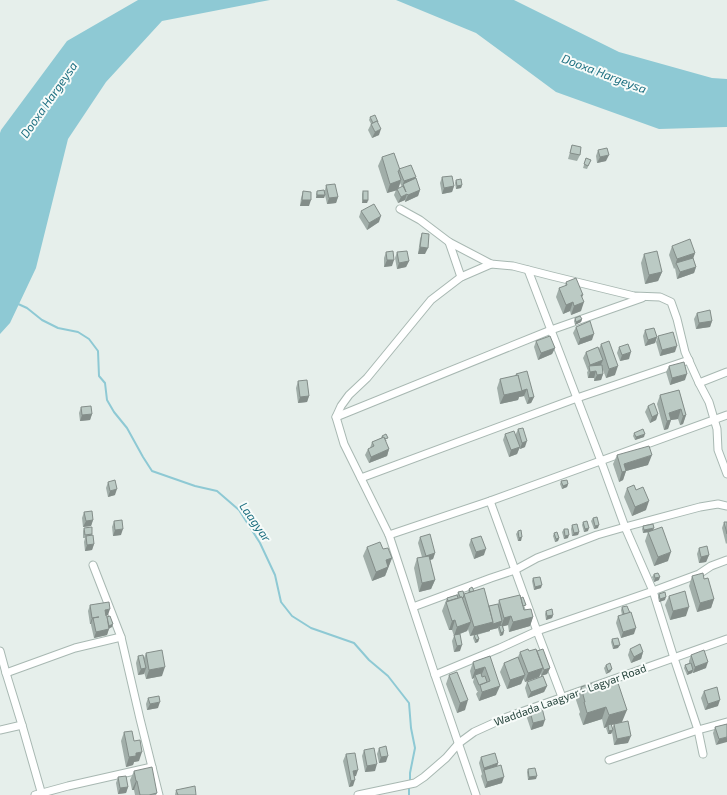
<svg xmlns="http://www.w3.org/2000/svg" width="727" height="795" viewBox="0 0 727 795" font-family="'Exo 2',sans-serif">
  <rect width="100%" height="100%" fill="#e6efeb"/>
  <g fill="#8ec9d4">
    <path d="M138,0H270L162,21L106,82L68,139L36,268L10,323L0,334V133L1,130L67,41Z"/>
    <path d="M396,0H514L619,52L712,78L727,79V127L659,129L556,92L476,33Z"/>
  </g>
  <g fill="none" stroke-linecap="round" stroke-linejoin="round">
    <g stroke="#8ec9d4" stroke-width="2">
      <path d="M16,303L27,308L42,320L58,328L78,332L89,339L98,351L99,376L105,383L107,400L114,412L127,428L143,457L152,471L195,486L217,491L239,510L260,543L275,575L281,602L292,616L311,628L354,643L369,660L388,676L409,703L411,728L415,748L410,773V782"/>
      <path d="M409,795V786"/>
    </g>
    <defs>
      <g id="street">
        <path d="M400,209L420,220L449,242L491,264L513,266L552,276L634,296L660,297L671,302L677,319L685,352L699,383L709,402L717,429L718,450L727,474"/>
        <path d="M449,242L461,277"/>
        <path d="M528,270L601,461L625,527L653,591L674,658L698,730L703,754"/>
        <path d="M699,383L727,372"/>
        <path d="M336,417L551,330L642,298"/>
        <path d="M361,478L577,398L689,360"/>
        <path d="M490,501L537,631L562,697"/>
        <path d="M389,535L490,501L727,415"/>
        <path d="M93,565L121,637L140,719L159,795"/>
        <path d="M413,607L491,578L515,570L537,558L597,535L625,527L700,507L718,504L727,506"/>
        <path d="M0,651L6,673L22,725"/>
        <path d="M6,673L75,648L121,637"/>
        <path d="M435,675L500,648L537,631L653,591L699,574L711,566L727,560"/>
        <path d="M0,730L22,725L42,795"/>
        <path d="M609,760L698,730L727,722"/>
        <path d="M35,795L68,786L152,767"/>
        <path d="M358,795L415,783L424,777L446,758L459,743L474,732L507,717L727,639"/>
        <path d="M476,795L435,675L389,535L344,444L336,417L341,406L349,395L367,378L431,300L461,277L491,264"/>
      </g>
    </defs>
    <use href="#street" stroke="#a8b8b2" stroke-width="9"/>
    <use href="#street" stroke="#fff" stroke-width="7"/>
  </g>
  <g fill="#a1aea9" fill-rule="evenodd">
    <path d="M370,117L379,135L372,138L368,130L371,124L369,120Z"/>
    <path d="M572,145L580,155L577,161L568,159Z"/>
    <path d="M598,150L606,161L597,163L596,156Z"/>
    <path d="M382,157L399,169L416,177L415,179L420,190L418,196L405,202V200L398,203L394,195L396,190L387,193L378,166ZM400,183L402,187L398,189Z"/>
    <path d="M586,158L591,160L587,169L583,168Z"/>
    <path d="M442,177L454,186L452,192L442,194L440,183Z"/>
    <path d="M456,180L462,185L461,188L456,189L455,183Z"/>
    <path d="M326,185L338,197L336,203L327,204L325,195L324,198H316V194L317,191L325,190Z"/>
    <path d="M303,191L309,206H300L301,198Z"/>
    <path d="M363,191L368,200L367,203H362V194Z"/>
    <path d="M361,211L379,222L367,230L359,217Z"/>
    <path d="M422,233L425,254H418L420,239Z"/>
    <path d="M672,246L695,253L693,258L696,267L694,273L677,279L675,268L674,269L669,255Z"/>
    <path d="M386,252L392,266L384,267V258Z"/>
    <path d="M397,252L409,261L406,267L397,269L395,258Z"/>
    <path d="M644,254L662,272L658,281L645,284L641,263Z"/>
    <path d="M566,282L582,297L581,311L571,315L570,311L563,314L556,297L559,288L565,286Z"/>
    <path d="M697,313L712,321L710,327L696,329L694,319Z"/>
    <path d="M575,318L582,319L581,322L575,325L574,321Z"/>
    <path d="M576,327L592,340L578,345L573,333Z"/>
    <path d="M645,330L657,337L655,343L645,346L643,336Z"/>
    <path d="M658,336L675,352L660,356L656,342Z"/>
    <path d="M536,341L555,348L552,354L538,360L534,347Z"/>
    <path d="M601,344L615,375L606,378L603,370V374L601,380L594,381V378H588L587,372L588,371L583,358L586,352L599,349Z"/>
    <path d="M619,347L629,359L620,361L617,353Z"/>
    <path d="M669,366L685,380L670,385L666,372Z"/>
    <path d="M516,374L534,397L531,403L527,404L524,396L519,397L518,400L500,404L497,388L500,379L516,376Z"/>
    <path d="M298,381L309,396L307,402L298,403L296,388Z"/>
    <path d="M679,390L686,415L683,424L680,425L678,419L671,420L668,429L664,430L657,404L660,395Z"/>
    <path d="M648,406L658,414L656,420L650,423L645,412Z"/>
    <path d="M81,407L92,414L90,420L80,421L79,413Z"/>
    <path d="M518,429L525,447L520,449L519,448L517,454L509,457L503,440L505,434L515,436Z"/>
    <path d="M634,433L644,437L635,440L633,436Z"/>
    <path d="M382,436L387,441H385L389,449L387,456L369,463L365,455L368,449L370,448L372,442L381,438Z"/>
    <path d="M617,455L648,465L626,471L623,480L619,482L613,464Z"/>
    <path d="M561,481L568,484L567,487L562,489L560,484Z"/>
    <path d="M108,482L115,495L108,497L106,488Z"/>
    <path d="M627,488L636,490L646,510L632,516L624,497Z"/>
    <path d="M84,512L93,520L91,526L83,527L82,518Z"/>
    <path d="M593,518L598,528L594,529L591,521Z"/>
    <path d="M114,521L121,535L113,536L112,527Z"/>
    <path d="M583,522L588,531L584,532L582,525Z"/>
    <path d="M724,522H727V543L726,544L722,528Z"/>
    <path d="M572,525L579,532L578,535L572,536L571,529Z"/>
    <path d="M643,526L653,530L668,561L654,566L645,541L648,532H650L643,533L642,529Z"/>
    <path d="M84,528L92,534L94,544L92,550L85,551L84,542L85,538H83V531Z"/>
    <path d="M564,529L568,538L564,539L562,532Z"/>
    <path d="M518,531L521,541H518L516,534Z"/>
    <path d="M554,533L559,538L558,541L555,542L553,536Z"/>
    <path d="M420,537L435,553L433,559L430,560L435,580L431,589L419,592L414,568L417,558L422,557L418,543Z"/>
    <path d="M471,539L484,555L474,559L469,545Z"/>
    <path d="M367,547L392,558L385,576L372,581L363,556Z"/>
    <path d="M699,548L709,555L706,562L699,563L697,554Z"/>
    <path d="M654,574L659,580L654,582L652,577Z"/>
    <path d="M692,576L704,579L714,599L711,608L697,612L689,586Z"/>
    <path d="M533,578L541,588L534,590L532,581Z"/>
    <path d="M469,589L474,591L489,606L498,604L499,600L525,608H524V610L533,617L530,626L509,632L508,625L503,626L504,631L503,635L500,636L498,629V628L490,630V631L477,635L479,639L478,642L475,643L473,638L474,635L470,636L468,629L467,631L460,634V651L454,652L452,641L454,636L452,630H449L442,611L447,598H458L457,596L458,592L464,595V594L468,593Z"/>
    <path d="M659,594L665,600L659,602L658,597Z"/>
    <path d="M669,596L686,616L670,620L665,605Z"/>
    <path d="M90,605L108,615L106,616L112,627L109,628L107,635L94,638L91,625V624H90L88,611Z"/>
    <path d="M622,607L634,634L621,638L616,623L618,616L622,615L621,610Z"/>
    <path d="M546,611L553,615L552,618L546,620L545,614Z"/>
    <path d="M612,639L618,648L613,649L611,642Z"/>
    <path d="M630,649L643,652L641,659L631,663L628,655Z"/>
    <path d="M529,651L537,652V651L550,668L547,674L541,676V674L539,677L525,682L523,678L521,684L507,689L500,672L504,663L518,657L520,652Z"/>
    <path d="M146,653L162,676L146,679L144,672V674L138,675L136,663L138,656L144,658Z"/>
    <path d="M691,655L706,668L693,673L692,672V673L687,675L684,668L685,665L689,663V661Z"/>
    <path d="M490,656L496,695L479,701L476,694L478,691H477L473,682L474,678L472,679L470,671L473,662Z"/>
    <path d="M606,665L612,669L610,672L606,674L604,668Z"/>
    <path d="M449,675L465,710L457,713L446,684Z"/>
    <path d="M527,682L547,686L544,692L528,698L525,688Z"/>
    <path d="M609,683L622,722L617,724L628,743L614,745L612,732L611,734H608L606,728L607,727L604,728L602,719L583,725L579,714L580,712L576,700L581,687H599L608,684ZM614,724L612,729L611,725Z"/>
    <path d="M704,691L718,706L705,710L701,698Z"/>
    <path d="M148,698L158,708L147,710L146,704Z"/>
    <path d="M530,711L543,726L531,730L527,718Z"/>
    <path d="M727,724L716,745L713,733L715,727Z"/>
    <path d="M124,732L139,761L134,762L133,765L126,767L121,741Z"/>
    <path d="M379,748L386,762L379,763L377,754Z"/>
    <path d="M364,750L375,771L365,772L362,756Z"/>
    <path d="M346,754L356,776H354L353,786L349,787L343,761Z"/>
    <path d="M481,757L498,763L497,766L502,783L485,788L481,776L482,774L479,763Z"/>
    <path d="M528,769L536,779L528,780L527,772Z"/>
    <path d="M134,771L157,793L156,795H135L134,790H132L130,780Z"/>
    <path d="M118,777L128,787L126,793L118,794L116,783Z"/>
    <path d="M176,790L196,795H175Z"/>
  </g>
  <g fill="#838d89">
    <path d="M381,129L379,135L372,138L375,132Z"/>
    <path d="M609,155L606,161L597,163L600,157Z"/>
    <path d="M416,177L413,183L403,184L404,181Z"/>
    <path d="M401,180L398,190L387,193L390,184Z"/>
    <path d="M462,185L461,188L456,189L457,186Z"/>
    <path d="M454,186L452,192L442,194L444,188Z"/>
    <path d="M420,190L418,196L405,202L408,195Z"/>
    <path d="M407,194L405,200L398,203L401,197Z"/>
    <path d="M317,195H325L324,198H316Z"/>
    <path d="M338,197L336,203L327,204L329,198Z"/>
    <path d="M302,200H311L309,206H300Z"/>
    <path d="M363,200H368L367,203H362Z"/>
    <path d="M381,216L379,222L367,230L369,223Z"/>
    <path d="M420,247L428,248L425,254H418Z"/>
    <path d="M695,253L692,262L676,263L674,269L677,259Z"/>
    <path d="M387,260H394L392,266L384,267Z"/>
    <path d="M409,261L406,267L397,269L399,263Z"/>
    <path d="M696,267L694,273L677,279L680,272Z"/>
    <path d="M662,272L658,281L645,284L649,275Z"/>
    <path d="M581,295H583L579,304L584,302L581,311L571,315L574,306Z"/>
    <path d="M573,302L570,311L563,314L566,305Z"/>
    <path d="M582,319L581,322L575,325L576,322Z"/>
    <path d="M712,321L710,327L696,329L699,323Z"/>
    <path d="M594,334L592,340L578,345L580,339Z"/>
    <path d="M657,337L655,343L645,346L648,340Z"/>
    <path d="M677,346L675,352L660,356L662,350Z"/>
    <path d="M555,348L552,354L538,360L541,353Z"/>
    <path d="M631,352L629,359L620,361L622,355Z"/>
    <path d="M603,360L600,367H589L590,365Z"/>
    <path d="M618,366L615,375L606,378L609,369Z"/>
    <path d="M596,371L594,378H588L590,372Z"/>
    <path d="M603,374L601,380L594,381L597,375Z"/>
    <path d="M687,374L685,380L670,385L672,378Z"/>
    <path d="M527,389L524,396L519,397L518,400L500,404L504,395Z"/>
    <path d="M309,396L307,402L298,403L300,397Z"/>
    <path d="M534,397L531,403L527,404L529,398Z"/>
    <path d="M681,409L678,419L671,420L668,429L664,430L667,421L669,413Z"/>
    <path d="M92,414L90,420L80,421L82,415Z"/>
    <path d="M658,414L656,420L650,423L652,417Z"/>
    <path d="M686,415L683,424L680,425L683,416Z"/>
    <path d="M645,434L644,437L635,440L636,437Z"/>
    <path d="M527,441L525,447L520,449L522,443Z"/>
    <path d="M520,447L517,454L509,457L511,450Z"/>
    <path d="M389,449L387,456L369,463L371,457Z"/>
    <path d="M652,455L648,465L626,471L623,480L619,482L624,464Z"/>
    <path d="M568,484L567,487L562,489L563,486Z"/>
    <path d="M117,489L115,495L108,497L110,491Z"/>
    <path d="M649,501L646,510L632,516L635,507Z"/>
    <path d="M93,520L91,526L83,527L86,521Z"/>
    <path d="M599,525L598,528L594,529L595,526Z"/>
    <path d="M589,528L588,531L584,532L585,529Z"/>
    <path d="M654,528L653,531L643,533L644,530Z"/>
    <path d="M123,529L121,535L113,536L115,530Z"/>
    <path d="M579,532L578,535L572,536L574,533Z"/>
    <path d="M569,535L568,538L564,539L565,536Z"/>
    <path d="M522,537L521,541H518L519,538Z"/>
    <path d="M559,538L558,541L555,542L556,539Z"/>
    <path d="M94,544L92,550L85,551L87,545Z"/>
    <path d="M486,549L484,555L474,559L476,552Z"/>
    <path d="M671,552L668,561L654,566L658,557Z"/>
    <path d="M435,553L433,559L424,562L426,556Z"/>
    <path d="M709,555L706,562L699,563L701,557Z"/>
    <path d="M392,558L385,576L372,581L376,572L386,560Z"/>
    <path d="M660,577L659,580L654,582L655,578Z"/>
    <path d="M435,580L431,589L419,592L422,583Z"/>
    <path d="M542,585L541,588L534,590L535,587Z"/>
    <path d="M666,597L665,600L659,602L660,599Z"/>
    <path d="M714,599L711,608L697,612L700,603Z"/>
    <path d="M689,607L686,616L670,620L673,611Z"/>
    <path d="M110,609L108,615L103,616L105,610Z"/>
    <path d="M553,615L552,618L546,620L547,616Z"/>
    <path d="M511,616L508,625L501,627L504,618Z"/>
    <path d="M98,617L96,623L93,618L91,624H90L92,618Z"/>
    <path d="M533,617L530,626L509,632L513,622Z"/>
    <path d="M455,620L452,630H449L452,621Z"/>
    <path d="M502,621L500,627L499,626L498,628L490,630V631L470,636L474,627L493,622Z"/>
    <path d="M471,622L467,631L454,636L457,627Z"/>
    <path d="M113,624L112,627L108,629L109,626Z"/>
    <path d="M636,628L634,634L621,638L623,632Z"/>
    <path d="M109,629L107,635L94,638L96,632Z"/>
    <path d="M504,631L503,635L500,636L501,633Z"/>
    <path d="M479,639L478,642L475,643L476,640Z"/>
    <path d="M462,645L460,651L454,652L457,646Z"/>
    <path d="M620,645L618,648L613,649L614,646Z"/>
    <path d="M643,652L641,659L631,663L634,657Z"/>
    <path d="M708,662L706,668L693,673L695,667Z"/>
    <path d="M165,667L162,676L146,679L149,670Z"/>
    <path d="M485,667L481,676L475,675L474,678L472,679L475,670Z"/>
    <path d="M146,668L144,674L138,675L141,669Z"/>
    <path d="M543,668L539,677L525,682L528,673Z"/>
    <path d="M550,668L547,674L541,676L544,670Z"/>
    <path d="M612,669L610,672L606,674L608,671Z"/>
    <path d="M693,670L692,673L687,675L688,672Z"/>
    <path d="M525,675L521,684L507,689L510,680Z"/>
    <path d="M500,686L496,695L479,701L482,692Z"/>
    <path d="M547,686L544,692L528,698L531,692Z"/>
    <path d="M468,700L465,710L457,713L460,703Z"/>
    <path d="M720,700L718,706L705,710L708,704Z"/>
    <path d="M160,702L158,708L147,710L150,704Z"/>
    <path d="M606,707L602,719L583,725L587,713Z"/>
    <path d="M627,710L622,722L608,726V725L607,727L604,728L609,715Z"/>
    <path d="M545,720L543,726L531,730L533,723Z"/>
    <path d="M613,730L611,734H608L609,731Z"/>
    <path d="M631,736L628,743L614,745L617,739Z"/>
    <path d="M727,737V742L716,745L719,739Z"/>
    <path d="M142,752L139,761L134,762L133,765L126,767L129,757L136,753Z"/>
    <path d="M388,756L386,762L379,763L381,757Z"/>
    <path d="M498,763L496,770H484L482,774L484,768Z"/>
    <path d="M377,764L375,771L365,772L367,766Z"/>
    <path d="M358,770L356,776L351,777L353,771Z"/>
    <path d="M537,776L536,779L528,780L529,777Z"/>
    <path d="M504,777L502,783L485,788L487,782Z"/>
    <path d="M355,780L353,786L349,787L351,781Z"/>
    <path d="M136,781H137L134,790H132Z"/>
    <path d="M128,787L126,793L118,794L120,788Z"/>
  </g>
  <g fill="#bbcac4" stroke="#838d89">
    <path d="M375,115L378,122L377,121L373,123L370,117Z"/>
    <path d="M377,121L381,129L375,132L371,124Z"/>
    <path d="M572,145L581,147L580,155L570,153Z"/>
    <path d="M607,148L609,155L600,157L598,150Z"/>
    <path d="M394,153L400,170L398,171L401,180L390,184L382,157Z"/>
    <path d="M586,158L591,160L588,166L584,164Z"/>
    <path d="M411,165L416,177L404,181L399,169Z"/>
    <path d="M452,176L454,186L444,188L442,177Z"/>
    <path d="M416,178L420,190L408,195L407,194L401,197L397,189L403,186L406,192L403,184Z"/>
    <path d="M461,179L462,185L457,186L456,180Z"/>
    <path d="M335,184L338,197L329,198L326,185Z"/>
    <path d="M324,190L325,195H317V191Z"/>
    <path d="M303,191L311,192V200H302Z"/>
    <rect x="363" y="191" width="5" height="9"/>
    <path d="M374,204L381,216L369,223L361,211Z"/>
    <path d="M422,233L429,234L428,248L420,247Z"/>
    <path d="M690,239L695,253L677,259L672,246Z"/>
    <path d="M393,251L394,260H387L386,252Z"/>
    <path d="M407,251L409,261L399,263L397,252Z"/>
    <path d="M657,251L662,272L649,275L644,254Z"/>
    <path d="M693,258L696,267L680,272L676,263Z"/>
    <path d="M576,278L583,295H581L584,302L574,306L573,302L566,305L559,288L567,285L566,282Z"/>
    <path d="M710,310L712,321L699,323L697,313Z"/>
    <path d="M580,316L582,319L576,322L575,318Z"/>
    <path d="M590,321L594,334L580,339L576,327Z"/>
    <path d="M654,328L657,337L648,340L645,330Z"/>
    <path d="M673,332L677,346L662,350L658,336Z"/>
    <path d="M550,336L555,348L541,353L536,341Z"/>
    <path d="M609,341L618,366L609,369L601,344Z"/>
    <path d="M628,344L631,352L622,355L619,347Z"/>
    <path d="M598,347L603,360L590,365L586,352Z"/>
    <path d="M684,362L687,374L672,378L669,366Z"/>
    <path d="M602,365L603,374L597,375L596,371L590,372L589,366Z"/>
    <path d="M527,371L534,397L529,398L527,389L521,391L518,375L517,376L516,374Z"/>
    <path d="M518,375L522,391L504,395L500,379Z"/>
    <path d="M307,380L309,396L300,397L298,381Z"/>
    <path d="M679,390L686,415L683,416L681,409L669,413L671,420L667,421L660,395Z"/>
    <path d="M654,403L658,414L652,417L648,406Z"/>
    <path d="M91,406L92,414L82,415L81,407Z"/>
    <path d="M523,428L527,441L522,443L518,429Z"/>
    <path d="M643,429L645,434L636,437L634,433Z"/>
    <path d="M514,431L520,447L511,450L505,434Z"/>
    <path d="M386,434L388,438L384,439L382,436Z"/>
    <path d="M384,437L389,449L371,457L368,449L374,446L372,442Z"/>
    <path d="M649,446L652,455L624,464L626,471L622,472L617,455Z"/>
    <path d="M115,480L117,489L110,491L108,482Z"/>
    <path d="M567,480L568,484L563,486L561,481Z"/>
    <path d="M634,485L636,490L643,487L649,501L635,507L627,488Z"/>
    <path d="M92,511L93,520L86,521L84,512Z"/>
    <path d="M597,517L599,525L595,526L593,518Z"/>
    <path d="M122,520L123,529L115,530L114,521Z"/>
    <path d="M587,521L589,528L585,529L583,522Z"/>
    <path d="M724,522H727V534Z"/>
    <path d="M577,524L579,532L574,533L572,525Z"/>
    <path d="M653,524L654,528L644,530L643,526Z"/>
    <path d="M92,527V534L85,535L84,528Z"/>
    <path d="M662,527L671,552L658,557L648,532Z"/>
    <path d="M564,529H568L569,535L565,536Z"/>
    <path d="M521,530L522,537L519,538L518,531Z"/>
    <path d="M557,532L559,538L556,539L554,533Z"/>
    <path d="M430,534L435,553L426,556L420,537Z"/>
    <path d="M93,535L94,544L87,545L86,536Z"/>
    <path d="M481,536L486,549L476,552L471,539Z"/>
    <path d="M380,542L383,549L388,548L392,558L386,560L388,567L376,572L367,547Z"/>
    <path d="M707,546L709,555L701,557L699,548Z"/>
    <path d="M429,556L435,580L422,583L417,558Z"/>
    <path d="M658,573L660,577L655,578L654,574Z"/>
    <path d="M703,573L704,579L708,578L714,599L700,603L692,576Z"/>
    <path d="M540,577L542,585L535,587L533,578Z"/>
    <path d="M472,587L474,591L470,592L469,589Z"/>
    <path d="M484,588L493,622L474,627L464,594Z"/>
    <path d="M463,591L464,595L463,598L462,597H460L458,592Z"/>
    <path d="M685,591L689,607L673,611L669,596Z"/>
    <path d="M665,592L666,597L660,599L659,594Z"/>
    <path d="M457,595L458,598L448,601L447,598Z"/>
    <path d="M520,595L524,610L531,609L533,617L513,622L511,616L504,618L499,600Z"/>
    <path d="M462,597L471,622L457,627L455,620L452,621L446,602Z"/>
    <path d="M523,597L526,605L523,606L521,598Z"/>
    <path d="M109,602L110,609L105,610L106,616H107L109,629L96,632L93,618L99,617H98L92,618L90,605Z"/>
    <path d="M498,604L502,621L493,624V622L489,606Z"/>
    <path d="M627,606L630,613L624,614L622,607Z"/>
    <path d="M552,609L553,615L547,616L546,611Z"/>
    <path d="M631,612L636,628L623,632L618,616Z"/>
    <path d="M110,616L113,624L109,626L107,617Z"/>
    <path d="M502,625L504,631L501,633L499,626Z"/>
    <path d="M460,634L462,645L457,646L454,635Z"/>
    <path d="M477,634L479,639L476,640L474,635Z"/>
    <path d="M618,638L620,645L614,646L612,639Z"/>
    <path d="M640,644L643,652L634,657L630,649Z"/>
    <path d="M528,649L529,651L536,649L543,668L528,673L520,652Z"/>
    <path d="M543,649L550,668L544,670L537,651Z"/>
    <path d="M162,650L165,667L149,670L146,653Z"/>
    <path d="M704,650L708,662L695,667L691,655Z"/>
    <path d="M143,655L146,668L141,669L138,656Z"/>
    <path d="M490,656L500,686L482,692L480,685L490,681L485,667L475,670L473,662Z"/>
    <path d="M518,657L525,675L510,680L504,663Z"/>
    <path d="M610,663L612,669L608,671L606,665Z"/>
    <path d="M691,663L693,670L688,672L685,665Z"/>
    <path d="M457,672L468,700L460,703L449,675Z"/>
    <path d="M481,673L482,677L485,676L487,682L479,685L475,675Z"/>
    <path d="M543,676L547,686L531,692L527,682Z"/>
    <path d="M617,680L627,710L609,715L606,707L587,713L584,702H585L581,687L597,682L599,687L609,684V683Z"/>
    <path d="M717,687L720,700L708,704L704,691Z"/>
    <path d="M159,696L160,702L150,704L148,698Z"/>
    <path d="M542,708L545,720L533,723L530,711Z"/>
    <path d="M628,721L631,736L617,739L614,724Z"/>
    <path d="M611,724L613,730L609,731L608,725Z"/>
    <path d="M727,724V737L719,739L715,727Z"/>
    <path d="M132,731L134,741L140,740L142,752L136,753V756L129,757L124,732Z"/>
    <path d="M386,746L388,756L381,757L379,748Z"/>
    <path d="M374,748L377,764L367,766L364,750Z"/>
    <path d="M355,753L358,770L353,771L355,780L351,781L346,754Z"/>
    <path d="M495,753L498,763L484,768L481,757Z"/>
    <path d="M501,765L504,777L487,782L484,770Z"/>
    <path d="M152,767L157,793L149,795H140L137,781H136L134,771Z"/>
    <path d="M535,768L537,776L529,777L528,769Z"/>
    <path d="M126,776L128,787L120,788L118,777Z"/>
    <path d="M195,786L196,795H178L176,790Z"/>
  </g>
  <g text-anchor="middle" stroke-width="4" stroke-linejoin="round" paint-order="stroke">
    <g font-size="11" fill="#24423a" stroke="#f7fbf9">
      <text transform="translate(570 695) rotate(-20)" y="4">Waddada Laagyar - Lagyar Road</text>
    </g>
    <g font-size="12" font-style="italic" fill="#1c6f80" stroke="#f7fbf9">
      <text transform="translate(604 74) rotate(21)" y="4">Dooxa Hargeysa</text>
      <text transform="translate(49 100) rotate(-55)" y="4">Dooxa Hargeysa</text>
      <text transform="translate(255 522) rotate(55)" y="4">Laagyar</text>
    </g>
  </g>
</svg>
